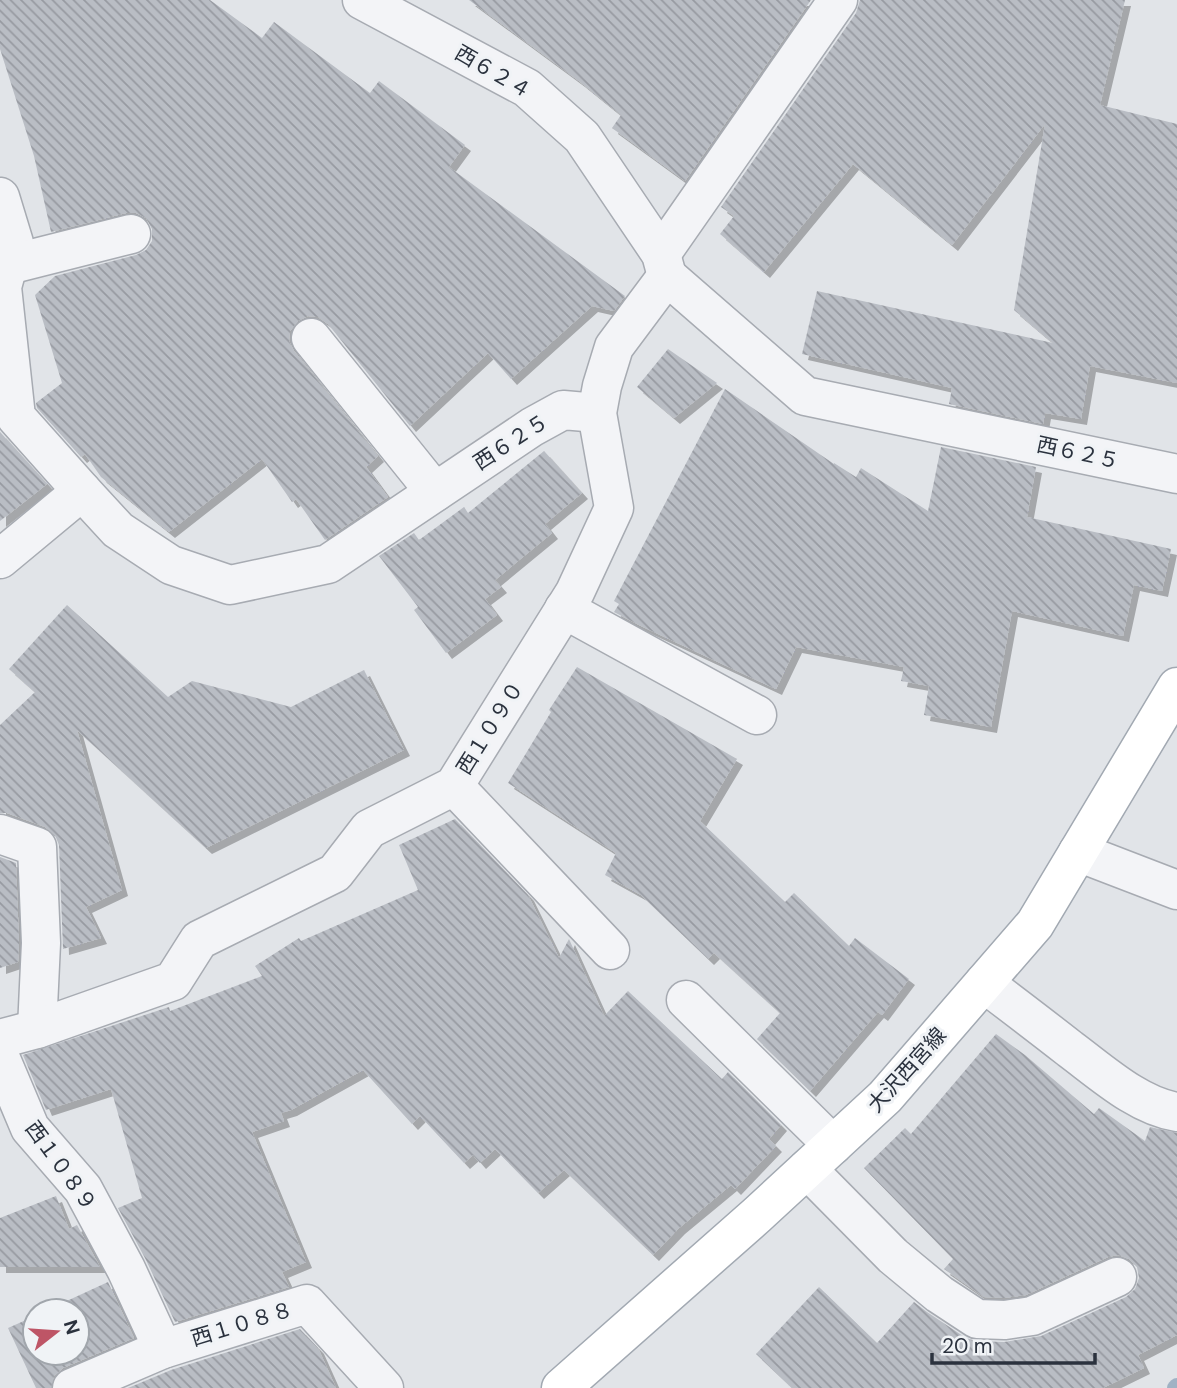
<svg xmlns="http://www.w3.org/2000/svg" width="1177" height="1388" viewBox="0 0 1177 1388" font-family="'DM Sans','Noto Sans JP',sans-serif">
  <defs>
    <pattern id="building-back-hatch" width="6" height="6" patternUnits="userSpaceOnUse" patternTransform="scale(1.75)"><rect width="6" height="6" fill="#b9bdc4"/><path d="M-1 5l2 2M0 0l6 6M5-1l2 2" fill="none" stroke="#979aa1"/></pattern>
    <filter id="shadow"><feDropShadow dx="6" dy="6" stdDeviation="0" flood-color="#0004"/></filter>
  </defs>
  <rect width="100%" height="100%" fill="#e1e4e8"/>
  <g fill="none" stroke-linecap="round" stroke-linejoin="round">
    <path stroke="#a0b2c4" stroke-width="16" d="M1175,1388L1177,1386"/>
  </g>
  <g fill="url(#building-back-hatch)" filter="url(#shadow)">
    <path d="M0,0H210L262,38L274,22L370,93L379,81L465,145L449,167L625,296L614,311L592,306L511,379L488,353L410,426L328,324L318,317L308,316L298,321L290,331L289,341L294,351L378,456L366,467L388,497L325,540L296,499L292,502L262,459L169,532L101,477L85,454L81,457L37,408L36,403L62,383L35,295L55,276L136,255L146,250L152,241V229L146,218L136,213H126L51,232L34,156L0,49Z"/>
    <path d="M469,0H811L685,181L612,128L621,115L579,81Z"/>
    <path d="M860,0H1125L1100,105L1177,124V383L1090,366L1081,419L1045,413L1043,424L949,404L952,388L802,354L817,291L1053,343L1014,310L1045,124L952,245L853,164L764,272L720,234L734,216L721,207L856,13Z"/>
    <path d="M668,349L717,383L674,418L637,387Z"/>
    <path d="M725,389L834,464V463L856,477L861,468L928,511L941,447L1036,467L1027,517L1171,549L1162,591L1134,585L1123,636L1012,611L991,727L924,715L929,686L901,681L904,667L796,647L776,689L639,625L614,612L619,604L614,601Z"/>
    <path d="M0,432L47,484L0,521Z"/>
    <path d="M544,451L582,493L545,524L552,533L495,580L501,587L485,599L497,615L446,653L414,610L418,607L379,556L414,533L419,540L464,507L468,513Z"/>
    <path d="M67,605L168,697L192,681L291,707L364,670L404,750L206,848L77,730L122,890L86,907L101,938L63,949L59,845L55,835L45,827L7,813H0V725L35,692L9,669Z"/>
    <path d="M577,667L737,759L700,821L785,902L794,893L849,946L855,938L909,979L882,1015L878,1012L810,1091L757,1039L780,1013L714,953L708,959L641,895L605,875L616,853L508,783L551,712L549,710Z"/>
    <path d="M455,819L528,895L559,958L569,939L604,1016L628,991L722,1079L728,1072L781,1125L769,1139L776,1146L735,1189L731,1185L679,1228L653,1255L564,1170L538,1193L495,1149L480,1163L473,1155L464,1163L420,1116L412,1124L363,1070L291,1110L281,1113L284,1121L252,1132L306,1262L282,1272L289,1287L175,1322L146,1260L118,1208L142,1198L111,1089L46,1110L23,1055L169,1007L170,1011L262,976L255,966L299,938L301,941L418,890L399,845Z"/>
    <path d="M0,857L16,863L19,943L18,962L0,968Z"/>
    <path d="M996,1034L1025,1055L1094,1114L1099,1108L1145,1141L1150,1127L1177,1133V1335L1138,1355L1144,1368L1103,1388H792L756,1354L819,1287L877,1343L914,1302L927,1312L966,1338L976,1341L1004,1342L1041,1336L1126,1297L1135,1289L1139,1278L1137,1267L1129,1259L1118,1255L1108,1257L1026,1295L1004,1298L984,1297L944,1269L953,1259L864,1168L905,1128L911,1134Z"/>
    <path d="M56,1196L69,1229L77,1225L100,1267H0V1218Z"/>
    <path d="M108,1282L134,1338L63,1368L54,1376L51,1388H36L8,1328L35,1316V1353H77V1311H45Z"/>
    <path d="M300,1329L318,1348L336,1388H128L171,1370Z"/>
  </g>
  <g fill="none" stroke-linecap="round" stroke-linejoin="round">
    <defs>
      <g id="minor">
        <path d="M362,0L527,88L582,137L661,254L667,276"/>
        <path d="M0,197L14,243L2,287L16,417L82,491"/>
        <path d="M661,254L838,0"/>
        <path d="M8,265L131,234"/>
        <path d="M667,276L805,396L1177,474"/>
        <path d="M311,338L435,492"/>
        <path d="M0,559L82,491L118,530L171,565L230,585L328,564L532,427L563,410L597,413"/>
        <path d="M564,609L757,715"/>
        <path d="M454,786L610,950"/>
        <path d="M0,834L37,847L41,943L37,1029"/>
        <path d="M1078,852L1177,890"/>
        <path d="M984,983C1013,1005 1042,1027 1070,1049C1101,1072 1138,1106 1177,1112"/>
        <path d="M686,1000L833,1145"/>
        <path d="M0,1039L37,1029L173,981L199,940L335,873L369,829L454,786L575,592L614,508L597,413L602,386L614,347L667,276"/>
        <path d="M0,1057L30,1128L83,1189L126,1269L163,1349"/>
        <path d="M807,1169L893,1256L939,1294L977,1319L1005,1320L1032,1316L1117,1277"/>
        <path d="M72,1388L163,1349L307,1304L384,1388"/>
      </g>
      <path id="major" d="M561,1388L757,1215L885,1097L1035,924L1177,687"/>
    </defs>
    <use href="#minor" stroke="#a7abb2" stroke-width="41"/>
    <use href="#major" stroke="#a2a9b2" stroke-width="41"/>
    <use href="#minor" stroke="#f3f4f7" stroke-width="38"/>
    <use href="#major" stroke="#fff" stroke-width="38"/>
  </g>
  <g text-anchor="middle" stroke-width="6" stroke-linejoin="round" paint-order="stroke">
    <g font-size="21" fill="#2b323e" stroke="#f0f3f6">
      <text transform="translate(493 72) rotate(30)" y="7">西６２４</text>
      <text transform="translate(511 442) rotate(-33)" y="7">西６２５</text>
      <text transform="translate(1078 453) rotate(12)" y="7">西６２５</text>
      <text transform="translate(490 728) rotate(-58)" y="7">西１０９０</text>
      <text transform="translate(907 1070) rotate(-48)" y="7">大沢西宮線</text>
      <text transform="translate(61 1166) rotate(54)" y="7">西１０８９</text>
      <text transform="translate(242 1324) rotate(-17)" y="7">西１０８８</text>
    </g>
  </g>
  <g transform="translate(56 1332) rotate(73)"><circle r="33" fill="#f0f3f6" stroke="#a1a6ac" stroke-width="2"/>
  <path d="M0-5L12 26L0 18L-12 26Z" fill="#be5566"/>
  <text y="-10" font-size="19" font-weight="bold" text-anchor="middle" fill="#2b323e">N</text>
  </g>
  <path d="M932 1353v10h163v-10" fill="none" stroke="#2b323e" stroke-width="3.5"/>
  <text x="942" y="1353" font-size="21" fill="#2b323e" stroke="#f0f3f6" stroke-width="5" paint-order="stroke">20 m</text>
</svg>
